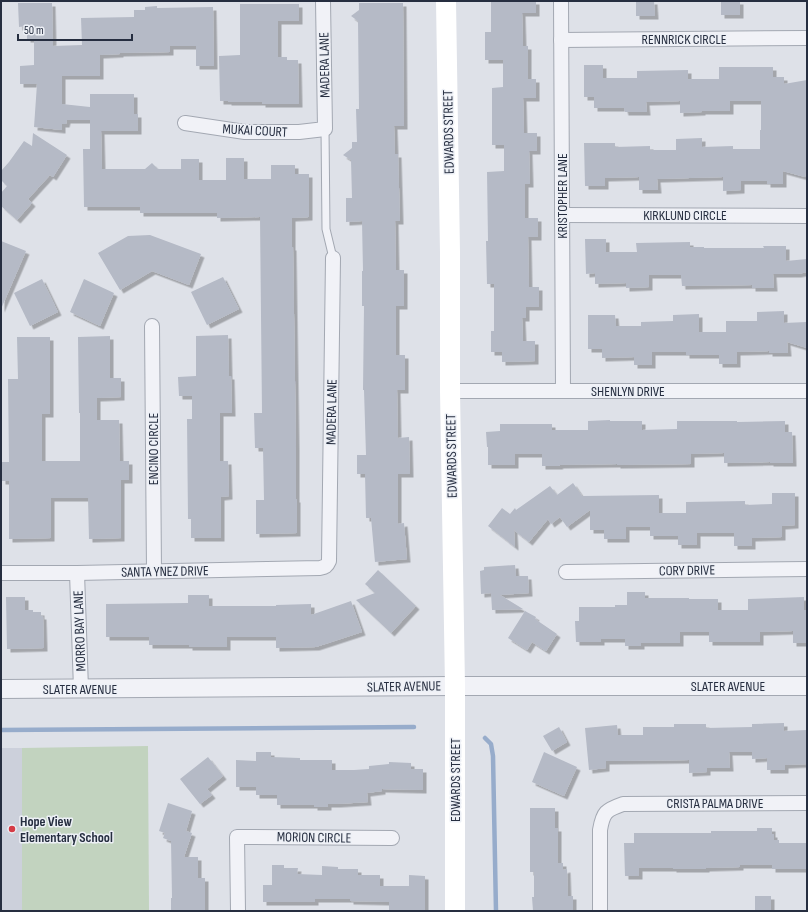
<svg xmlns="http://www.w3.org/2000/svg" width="808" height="912" viewBox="0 0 808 912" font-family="'Sofia Sans Condensed',sans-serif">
  <defs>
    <filter id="shadow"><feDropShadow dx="3.5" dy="3.5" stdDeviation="0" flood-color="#0004"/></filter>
  </defs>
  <rect width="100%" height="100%" fill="#dee1e8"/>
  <rect fill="#ccd0db" x="1" y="748" width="21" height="163"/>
  <path fill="#c2d3bf" d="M148,746L149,911H22V748Z"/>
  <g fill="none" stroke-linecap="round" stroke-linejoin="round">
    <g stroke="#97accb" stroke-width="4.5">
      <path d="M1,730L414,727"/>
      <path d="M485,738L491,744L493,756L496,911"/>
    </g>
  </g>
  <g fill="#b5bac6" filter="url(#shadow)">
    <path d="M502,1H536V13H522L523,46H528V79H536V98H523L524,133H537V151H529L530,184H525V218H538V237H528L529,287H539V307H526V318H522L523,341H535V361L502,362V352H491V331H494V284H487L486,241H488L487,172L504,171V145H492V88L503,87V60H485V32H491V2H502Z"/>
    <path d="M636,1H654L655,16H636Z"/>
    <rect x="721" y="1" width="19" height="14"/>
    <path d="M18,3H52L53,46L82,45L81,18L134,17V10H145V7L157,6V8L213,7L214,66H196V46H170V52L120,53V54L100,55V76H62V104L90,107V94H134V114H138V131H101L102,169H145L152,163L158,169H181V159H199V180H226V158H244V179H271V165H295V174H309V217L292,218V247H293L296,447V499H297V533L256,534V500H264L263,448H255L254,413H262L260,217L217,218V213H140V207H84L83,149H90V120H67L66,124H62V130L34,127L37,84H20V66L34,65V39H27V26L19,27Z"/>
    <path d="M359,3H403L404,126H394L395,154H398L400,221H395L396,270H404V306H396V355H405V390H397L398,438L409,437L410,474H398V524L404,523L407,559L375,562L371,518H366L365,474H357V455H366L364,390H363L364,306H362V271H363L362,221L346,222V198H352L351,160L343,155L352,148V142H357L356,109H359L358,21L351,16L359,10Z"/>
    <path d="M240,4H299V21H278V57H287V60H298L299,104H262V102H228V101H220L219,56L240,55Z"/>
    <path d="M584,65H603V78H637V71L688,70V79H719V67H773V77H784V84L807,80V169L805,177L783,171V184H767V181H741V190L723,191V177L657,179L658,190H639V177L605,178V186H585L584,143H615V147L650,146V150H676V139L702,138V147L733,146V149H760V130H761V101H730V111H702V112L680,113V101L646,102L647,112H625L624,108H594V97H584Z"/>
    <path d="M33,133L67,155L53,177L50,175L28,199L32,203L17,220L1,206V193L7,186L1,180V171L9,162L24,141L32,146Z"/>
    <path d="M150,235L201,254L189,285L152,271L120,290L98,253L128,236Z"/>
    <path d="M585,239H606V252H637L636,243L690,242V247H704V248H764L763,246H786V261L807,259V272L798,274H773L774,288H752V285L682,286L681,275H649V287L626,288V283L595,284V273L586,274Z"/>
    <path d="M1,241L26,251L1,309Z"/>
    <path d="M223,277L239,309L207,325L191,292Z"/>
    <path d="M42,279L58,312L30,326L14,293Z"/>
    <path d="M84,279L114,293L100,326L70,312Z"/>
    <path d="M784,311V323L807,322V348L787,342L788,353H769V351L737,352V364H719V355H686V352H652V365H634V357L602,358V349H588V315H615L616,326H641V322L673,321V315L699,314V332H726V321H757V312Z"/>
    <path d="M228,335L229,376H231L232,413H220V461H228L229,496L221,497V538H191V519H188L187,419H192V396H179L178,377L196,376V336Z"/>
    <path d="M110,336V378H121V397L97,398V420H119L120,461H129V480H121V538L89,539L88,498H51V538L9,539V481H2V462H9L8,379H18L17,337H50V414H42V461H80V413H79L78,337Z"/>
    <path d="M610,420V421H642V430L677,429V421H737V422L785,421V432H792L793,463H770V462L724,463V453L691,454V464L617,465V464L559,465L560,466H542V454H515V465H488V447H487L486,432L500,431V424H552V430H588V421Z"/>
    <path d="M573,483L582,496L659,495V513H686V502L745,501V505L772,504V493H795V525L782,526V537L752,538V546H734V533H697V545H678V536H650V527H626V539H604V530H590V510L567,527L560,517L551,524L548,519L529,542L514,530L515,547L488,526L502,508L510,514L515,508L516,510L550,486L557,495Z"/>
    <path d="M515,565L516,576H528L529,593L500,595L523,609L492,610L491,593L481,594L480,571L484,570V567Z"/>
    <path d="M378,570L416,606L391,633L356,600L375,593L365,584Z"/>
    <path d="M627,592H645V598H689V599H718V610H748V599L804,597V610H807V643H793V631L760,632V642H709V632H680V643H641V646H625V639H601V642H576L575,621H579V607H615V605H627Z"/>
    <path d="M188,595H209V606H276V605L311,604V615L351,601L362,632L316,647L276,648V637H227V647H189V645H149V637H106V604L188,603Z"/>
    <path d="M6,597H25V610H33V612H41V616H43L44,648L7,649Z"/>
    <path d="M525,611L536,617L535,619L557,634L546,651L532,642L527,650L508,638Z"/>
    <path d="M784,723V731L807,730V764L785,765V770H767V758L752,759V752H729L730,768H707V772L689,773V760L606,761V768L589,770L585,728L617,725L618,735H643V727H674V724H706V728L752,727V724Z"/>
    <path d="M559,727L567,742L552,751L543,736Z"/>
    <path d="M256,752H271V757L300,758V760H332V770H354L369,769V766L389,764V762L411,763V769H423V790L382,789V791L367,793L368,802L337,804H328V807H314V805H277V795H256V787H236V760L256,761Z"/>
    <path d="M544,752L577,767L564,796L532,782Z"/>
    <path d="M208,757L223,776L207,789L212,795L200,804L180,779Z"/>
    <path d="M168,803L192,811L186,831L192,833L184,857H198V878H205V911H171V898H172L171,841L163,838L165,833L159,831Z"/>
    <path d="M530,808H555V828H558V863H563V870L567,869L568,896H573V911H533L532,897H534V872H530Z"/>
    <path d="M757,828H772V834H774V840H779V843H807V869H772V865H740V867L706,868V869H673V868H639V876H625L624,843H634V833H711V831H757Z"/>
    <path d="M272,865H284V868H298L297,874L322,875V866L338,867V869H358V875H380V886H409V875L425,876V911H389V902L350,901V899H315V902H263V885H272Z"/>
    <rect x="755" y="896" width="16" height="15"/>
  </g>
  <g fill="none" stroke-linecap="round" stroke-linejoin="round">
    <defs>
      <path id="service" d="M325,129L326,229L333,258"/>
      <g id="minor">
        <path d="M561,1L563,390"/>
        <path d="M561,40L807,38"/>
        <path d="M185,123L245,132H299L325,129L323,1"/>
        <path d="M562,215L807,216"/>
        <path d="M152,326L154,571"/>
        <path d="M450,391H807"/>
        <path d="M566,572L807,569"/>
        <path d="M1,573H77L320,568C325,567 327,566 329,561L333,258"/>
        <path d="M77,573L81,689"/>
        <path d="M238,911L237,837L392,838"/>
        <path d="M600,911V830C603,812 606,810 623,804L807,803"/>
      </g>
      <path id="tertiary" d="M1,689L455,686H807"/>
    </defs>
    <use href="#service" stroke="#a3a8b2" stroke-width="9"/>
    <use href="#minor" stroke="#a3a8b2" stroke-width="16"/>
    <use href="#tertiary" stroke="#a3a8b2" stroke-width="20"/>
    <use href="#service" stroke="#f1f2f7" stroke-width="7"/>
    <use href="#minor" stroke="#f1f2f7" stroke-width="14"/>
    <use href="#tertiary" stroke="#f1f2f7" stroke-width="18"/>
    <path stroke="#fff" stroke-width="20" d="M446,1L450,253V391L455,686V911"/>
  </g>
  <circle fill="#d53b46" stroke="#edf0f6" stroke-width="1.5" cx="12" cy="829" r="4"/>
  <g text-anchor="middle" stroke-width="3" stroke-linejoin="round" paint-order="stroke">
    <g font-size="14" fill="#262e40" stroke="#edf0f6">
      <text x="684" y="44">RENNRICK CIRCLE</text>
      <text transform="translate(324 65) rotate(-91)" y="5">MADERA LANE</text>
      <text transform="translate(255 130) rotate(3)" y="5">MUKAI COURT</text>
      <text transform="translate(448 132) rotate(-91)" y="5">EDWARDS STREET</text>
      <text transform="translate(562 196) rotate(-90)" y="5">KRISTOPHER LANE</text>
      <text x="685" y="220">KIRKLUND CIRCLE</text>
      <text x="628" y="396">SHENLYN DRIVE</text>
      <text transform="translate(331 412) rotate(-89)" y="5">MADERA LANE</text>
      <text transform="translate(153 449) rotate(-90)" y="5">ENCINO CIRCLE</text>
      <text transform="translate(451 456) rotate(-91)" y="5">EDWARDS STREET</text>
      <text transform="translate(687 570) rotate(-1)" y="5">CORY DRIVE</text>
      <text transform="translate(165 571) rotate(-1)" y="5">SANTA YNEZ DRIVE</text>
      <text transform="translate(79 631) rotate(-92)" y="5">MORRO BAY LANE</text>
      <text transform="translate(404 686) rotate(-1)" y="5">SLATER AVENUE</text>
      <text x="728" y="691">SLATER AVENUE</text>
      <text x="80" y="694">SLATER AVENUE</text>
      <text transform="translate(455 780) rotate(-90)" y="5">EDWARDS STREET</text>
      <text x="715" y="808">CRISTA PALMA DRIVE</text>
      <text transform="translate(314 837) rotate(1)" y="5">MORION CIRCLE</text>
    </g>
    <g font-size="14" font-weight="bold" fill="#262e40" stroke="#edf0f6" text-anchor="start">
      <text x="20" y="826">Hope View<tspan x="20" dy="16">Elementary School</tspan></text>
    </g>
  </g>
  <rect width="808" height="912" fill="none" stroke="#262e40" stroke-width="4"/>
  <path d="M18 34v6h114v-6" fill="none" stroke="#262e40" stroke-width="2"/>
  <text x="24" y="34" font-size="12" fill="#262e40" stroke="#edf0f6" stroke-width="3" paint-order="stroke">50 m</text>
</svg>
